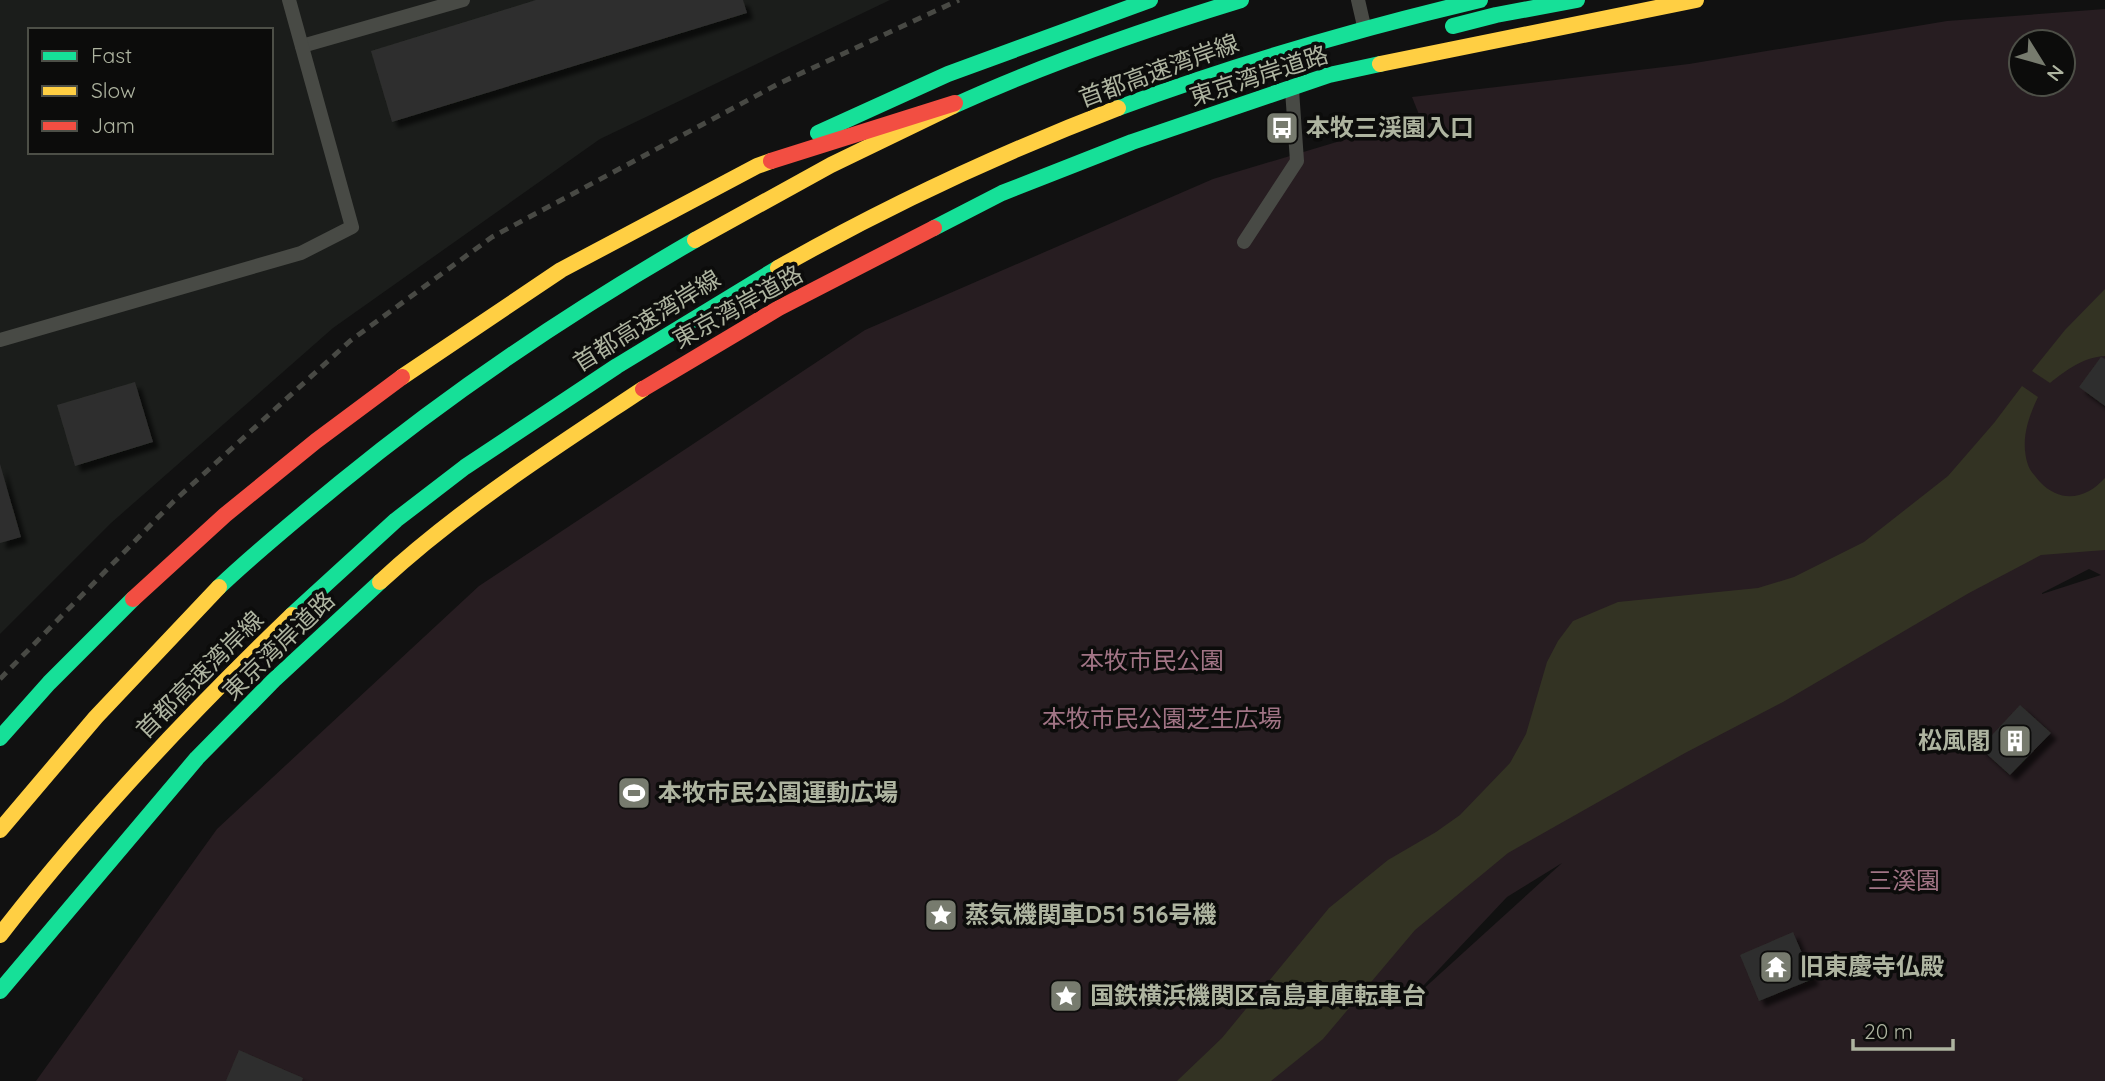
<svg xmlns="http://www.w3.org/2000/svg" width="2105" height="1081" viewBox="0 0 2105 1081" font-family="Quicksand,'Noto Sans JP',sans-serif">
  <defs>
    <filter id="shadow"><feDropShadow dx="6" dy="6" stdDeviation="2" flood-color="#0009"/></filter>
  </defs>
  <rect width="100%" height="100%" fill="#111"/>
  <path fill="#1b1d1b" fill-rule="evenodd" d="M0,0H890L600,139L333,328L111,523L0,634ZM30,30H271V152H30Z"/>
  <path fill="#271d21" fill-rule="evenodd" d="M2105,9V1081H36L217,829L479,586L865,330L1213,179L1420,117L1412,97L1689,64L1947,21ZM2021,42H2063V84H2021ZM2089,569L2101,575L2042,594V593ZM1562,863L1409,1002H1408L1507,897Z"/>
  <g fill="#333323">
    <path d="M2105,289V356C2084,357 2066,370 2050,383L2032,371L2065,330Z"/>
    <path d="M2022,386L2038,397C2028,418 2020,441 2028,465C2030,471 2036,477 2040,482C2061,504 2086,499 2105,478V550L2041,555L1969,593L1783,702L1685,753L1508,853L1415,930L1323,1039L1271,1081H1177L1222,1038L1329,908L1388,860L1436,832L1460,815L1510,763L1526,734L1547,662L1558,641L1573,621L1618,602L1758,588L1794,577L1864,542L1948,476L1994,423Z"/>
  </g>
  <g fill="#2e2f2d" filter="url(#shadow)">
    <path d="M536,0H743L747,13L392,122L371,51Z"/>
    <path d="M2101,357L2105,359V406L2079,387Z"/>
    <path d="M135,382L153,442L75,466L57,405Z"/>
    <path d="M0,464L21,537L0,543Z"/>
    <path d="M2020,705L2051,733L2010,775L1980,748Z"/>
    <path d="M1793,932L1813,979L1759,1001L1740,955Z"/>
    <path d="M239,1050L303,1078L302,1081H226Z"/>
  </g>
  <g fill="none" stroke-linecap="round" stroke-linejoin="round">
    <g stroke="#484a45" stroke-width="14">
      <path d="M1358,0L1364,26"/>
      <path d="M302,46L463,0"/>
      <path d="M1244,242L1297,161L1292,90"/>
      <path d="M0,340L301,253L352,227L289,0"/>
    </g>
    <g stroke="#16e098" stroke-width="16">
      <path d="M953,106C1047,63 1143,30 1241,0"/>
      <path d="M818,133L948,74L1150,0"/>
      <path d="M934,228L1002,193L1132,142L1329,75L1380,64"/>
      <path d="M219,587C258,550 299,517 340,483C451,392 570,312 695,240"/>
      <path d="M0,738L49,683L133,599"/>
      <path d="M0,991L197,758L274,680L380,582"/>
    </g>
    <g stroke="#ffcf43" stroke-width="16">
      <path d="M1380,64L1696,0"/>
      <path d="M695,240L831,165L953,106"/>
      <path d="M380,582C460,508 553,449 643,389"/>
      <path d="M0,830L96,717L219,587"/>
    </g>
    <path stroke="#f24e42" stroke-width="16" d="M643,389L779,308L934,228"/>
    <path stroke="#484944" stroke-width="5" stroke-dasharray="9 7" stroke-linecap="butt" d="M0,679L174,501L350,341L492,237L780,83L959,0"/>
    <g stroke="#16e098" stroke-width="16">
      <path d="M1453,26L1496,15L1577,0"/>
      <path d="M1118,108C1237,64 1357,29 1480,0"/>
      <path d="M292,615L396,520L465,467L617,366L778,268"/>
    </g>
    <g stroke="#ffcf43" stroke-width="16">
      <path d="M778,268C887,206 1001,153 1118,108"/>
      <path d="M402,377L561,270L757,166L771,161"/>
      <path d="M0,935C89,820 188,715 292,615"/>
    </g>
    <g stroke="#f24e42" stroke-width="16">
      <path d="M771,161L955,103"/>
      <path d="M133,599L225,515L316,441L402,377"/>
    </g>
  </g>
  <defs>
    <symbol id="bus-square" viewBox="-11 -11 22 22"><rect x="-9" y="-9" width="18" height="18" rx="4" fill="#777b6e" stroke="#0c0c0b"/><path d="M-5-6H5V4H4V6H2V4H-2V6H-4V4H-5ZM-3.5-4V0h7V-4ZM-3.5 1.2v1.5H-2V1.2ZM2 1.2v1.5H3.5V1.2Z" fill="#fff"/></symbol>
    <symbol id="building-square" viewBox="-11 -11 22 22"><rect x="-9" y="-9" width="18" height="18" rx="4" fill="#777b6e" stroke="#0c0c0b"/><path d="M-4-6H4V6H1V3H-1V6H-4ZM-2.5-4.3h1.7v1.8h-1.7ZM.8-4.3h1.7v1.8H.8ZM-2.5-1h1.7V.8h-1.7ZM.8-1h1.7V.8H.8Z" fill="#fff"/></symbol>
    <symbol id="stadium-square" viewBox="-11 -11 22 22"><rect x="-9" y="-9" width="18" height="18" rx="4" fill="#777b6e" stroke="#0c0c0b"/><path d="M0-5a6.5 5 0 1 0 0 10a6.5 5 0 1 0 0-10ZM-3.5-1.8h7v3.6h-7Z" fill="#fff"/></symbol>
    <symbol id="sight-square" viewBox="-11 -11 22 22"><rect x="-9" y="-9" width="18" height="18" rx="4" fill="#777b6e" stroke="#0c0c0b"/><path d="M0-6L1.8-2.2L6-1.7L2.9 1.2L3.7 5.4L0 3.3L-3.7 5.4L-2.9 1.2L-6-1.7L-1.8-2.2Z" fill="#fff"/></symbol>
    <symbol id="temple-square" viewBox="-11 -11 22 22"><rect x="-9" y="-9" width="18" height="18" rx="4" fill="#777b6e" stroke="#0c0c0b"/><path d="M0-6L5-2H3V0L6.5 2.5H4V6H1.5V3h-3V6H-4V2.5H-6.5L-3 0V-2H-5Z" fill="#fff"/></symbol>
  </defs>
  <g fill-rule="evenodd">
    <use href="#bus-square" x="1263" y="109" width="38" height="38"/>
    <use href="#building-square" x="1996" y="722" width="38" height="38"/>
    <use href="#stadium-square" x="615" y="774" width="38" height="38"/>
    <use href="#sight-square" x="922" y="896" width="38" height="38"/>
    <use href="#temple-square" x="1757" y="948" width="38" height="38"/>
    <use href="#sight-square" x="1047" y="977" width="38" height="38"/>
  </g>
  <g text-anchor="middle" stroke-width="7" stroke-linejoin="round" paint-order="stroke">
    <g font-size="24" fill="#aeb4a0" stroke="#0c0c0b">
      <text transform="translate(1159 71) rotate(-20)" y="8">首都高速湾岸線</text>
      <text transform="translate(1259 76) rotate(-18)" y="8">東京湾岸道路</text>
      <text transform="translate(738 307) rotate(-29)" y="8">東京湾岸道路</text>
      <text transform="translate(647 321) rotate(-32)" y="8">首都高速湾岸線</text>
      <text transform="translate(279 646) rotate(-44)" y="8">東京湾岸道路</text>
      <text transform="translate(200 675) rotate(-45)" y="8">首都高速湾岸線</text>
    </g>
    <g font-size="24" font-weight="bold" fill="#aeb4a0" stroke="#0c0c0b" text-anchor="start">
      <text x="1306" y="136">本牧三渓園入口</text>
      <text x="1990" y="749" text-anchor="end">松風閣</text>
      <text x="658" y="801">本牧市民公園運動広場</text>
      <text x="965" y="923">蒸気機関車D51 516号機</text>
      <text x="1800" y="975">旧東慶寺仏殿</text>
      <text x="1090" y="1004">国鉄横浜機関区高島車庫転車台</text>
    </g>
    <g font-size="24" fill="#a17485" stroke="#0c0c0b">
      <text x="1152" y="669">本牧市民公園</text>
      <text x="1162" y="727">本牧市民公園芝生広場</text>
      <text x="1904" y="889">三溪園</text>
    </g>
  </g>
  <rect x="28" y="28" width="245" height="126" fill="#0c0c0b" stroke="#4d4f47" stroke-width="2"/>
  <rect x="42" y="51" width="35" height="10" fill="#16e098" stroke="#4d4f47" stroke-width="2"/>
  <text x="91" y="63" font-size="21" fill="#aeb4a0">Fast</text>
  <rect x="42" y="86" width="35" height="10" fill="#ffcf43" stroke="#4d4f47" stroke-width="2"/>
  <text x="91" y="98" font-size="21" fill="#aeb4a0">Slow</text>
  <rect x="42" y="121" width="35" height="10" fill="#f24e42" stroke="#4d4f47" stroke-width="2"/>
  <text x="91" y="133" font-size="21" fill="#aeb4a0">Jam</text>
  <g transform="translate(2042 63) rotate(127)"><circle r="33" fill="#0c0c0b" stroke="#4d4f47" stroke-width="2"/>
  <path d="M0-5L12 26L0 18L-12 26Z" fill="#777b6e"/>
  <text y="-10" font-size="19" font-weight="bold" text-anchor="middle" fill="#aeb4a0">N</text>
  </g>
  <path d="M1853 1039v10h100v-10" fill="none" stroke="#aeb4a0" stroke-width="3.5"/>
  <text x="1864" y="1039" font-size="21" fill="#aeb4a0" stroke="#0c0c0b" stroke-width="5" paint-order="stroke">20 m</text>
</svg>
